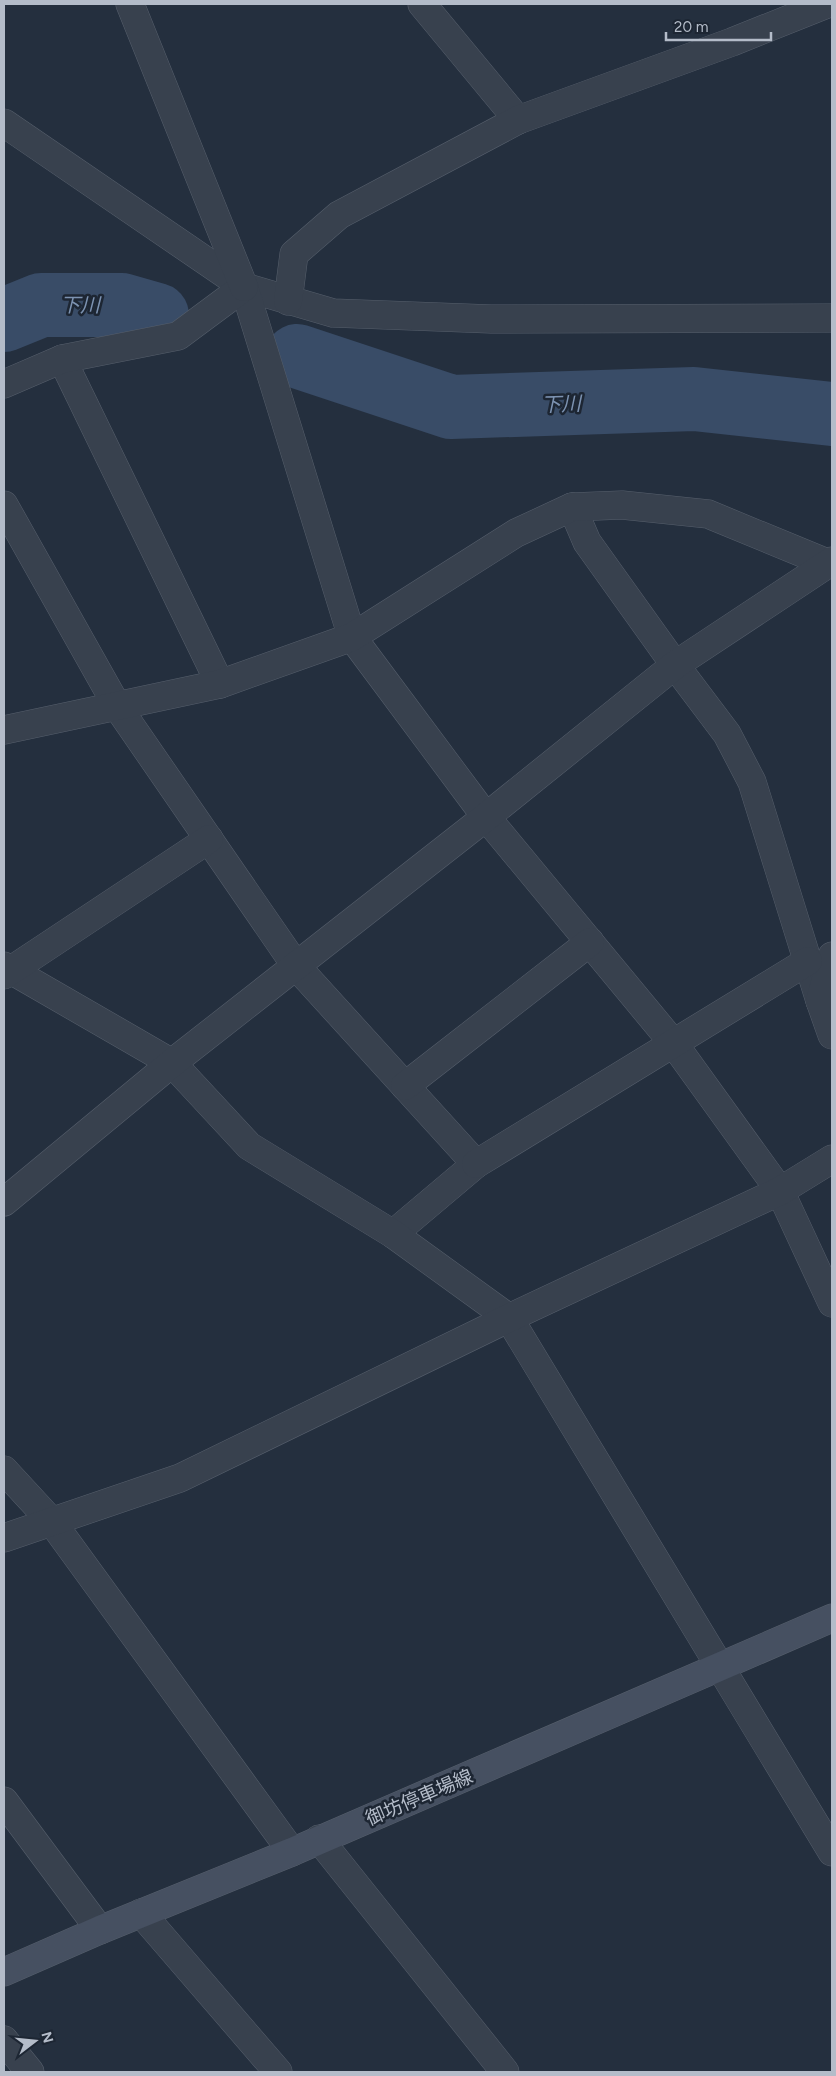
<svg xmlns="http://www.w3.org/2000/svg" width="836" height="2076" viewBox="0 0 836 2076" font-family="Figtree,'Noto Sans JP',sans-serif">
  <rect width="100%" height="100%" fill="#242f3e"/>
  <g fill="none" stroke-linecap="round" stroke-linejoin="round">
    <g stroke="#394c67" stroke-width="64">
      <path d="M4,320L41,305H122L157,315"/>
      <path d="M297,356L451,407L694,399L832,414"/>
    </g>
    <defs>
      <g id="minor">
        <path d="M422,4L518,120"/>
        <path d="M4,123L244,287L333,313L491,319L832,318"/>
        <path d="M244,287L352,637L486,817L674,1044L780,1191L832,1303"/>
        <path d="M288,301L294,254L339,215L518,120L732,42L827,4"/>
        <path d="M62,359L220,684"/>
        <path d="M4,384L62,359L178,336L244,287"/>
        <path d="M4,505L117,706L296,966L476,1164L393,1234"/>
        <path d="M572,507L587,542L675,665L727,734L752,782L820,1001"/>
        <path d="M4,730L220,684L352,637L516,533L572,507L622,505L708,514L827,563"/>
        <path d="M832,956L820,1001L832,1035"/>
        <path d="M4,966L172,1063L249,1146L393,1234L509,1318L832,1852"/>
        <path d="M4,975L209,839"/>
        <path d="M405,1086L590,942"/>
        <path d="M476,1164L808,961"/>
        <path d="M4,1202L172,1063L486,817L675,665L832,561"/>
        <path d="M4,1470L52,1522L292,1852"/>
        <path d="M4,1538L180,1478L509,1318L780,1191L832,1159"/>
        <path d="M4,1801L100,1930"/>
        <path d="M319,1839L505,2072"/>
        <path d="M141,1913L278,2072"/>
        <path d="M4,2040L30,2072"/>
      </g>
      <path id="tertiary" d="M130,4L244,287"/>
      <path id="secondary" d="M4,1972L100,1930L292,1852L832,1618"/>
    </defs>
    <use href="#minor" stroke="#565f6c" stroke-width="29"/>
    <use href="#tertiary" stroke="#565f6c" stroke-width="29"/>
    <use href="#secondary" stroke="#565f6c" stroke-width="29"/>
    <use href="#minor" stroke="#38414e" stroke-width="28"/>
    <use href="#tertiary" stroke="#38414e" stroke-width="28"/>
    <use href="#secondary" stroke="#465061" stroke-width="28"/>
  </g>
  <g text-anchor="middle" stroke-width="5" stroke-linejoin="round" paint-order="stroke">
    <g font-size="19" fill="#b4bcc9" stroke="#1d2633">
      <text transform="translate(419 1797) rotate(-23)" y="7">御坊停車場線</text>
    </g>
    <g font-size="20" font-style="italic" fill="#7c92b1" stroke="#1d2633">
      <text x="80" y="312">下川</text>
      <text transform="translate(561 404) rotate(-2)" y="7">下川</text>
    </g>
  </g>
  <rect width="836" height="2076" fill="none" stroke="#b4bcc9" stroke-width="10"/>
  <g transform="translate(35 2041) rotate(74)" stroke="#1d2633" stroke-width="4" paint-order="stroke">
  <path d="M0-4L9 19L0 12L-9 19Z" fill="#b4bcc9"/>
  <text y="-8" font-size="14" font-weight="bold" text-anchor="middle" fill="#b4bcc9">N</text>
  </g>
  <path d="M666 32v8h105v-8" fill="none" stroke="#b4bcc9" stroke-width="2.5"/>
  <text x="674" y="32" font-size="15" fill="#b4bcc9" stroke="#1d2633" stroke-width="4" paint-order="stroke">20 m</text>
</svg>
